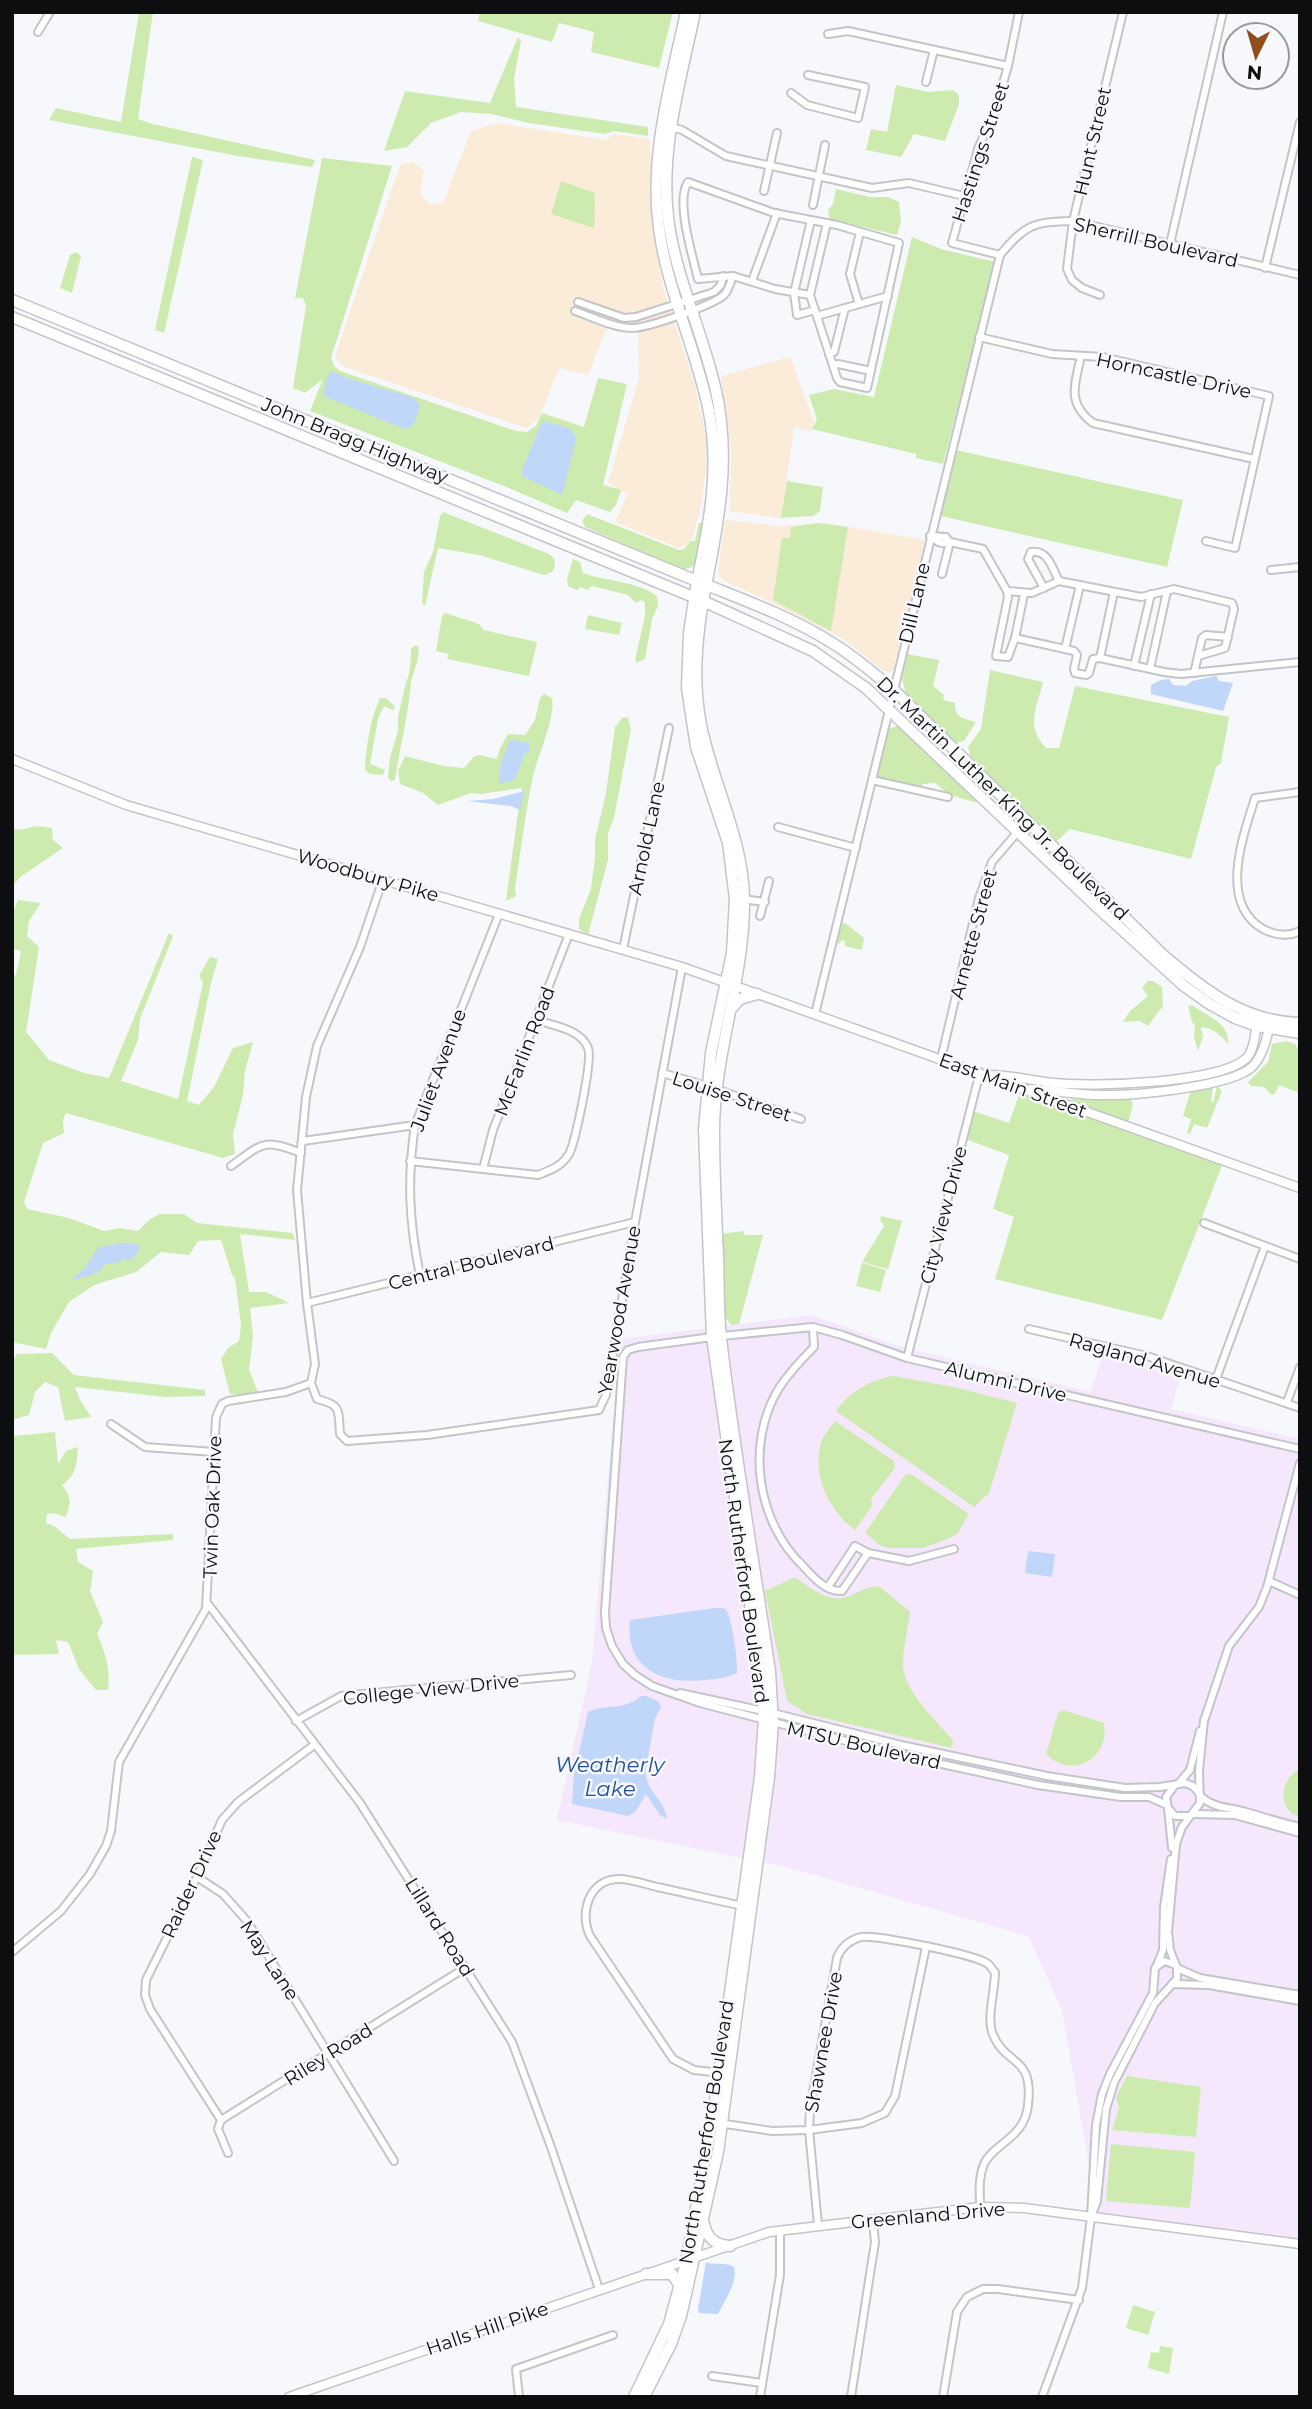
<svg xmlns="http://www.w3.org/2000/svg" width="1312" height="2409" viewBox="0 0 1312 2409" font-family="Montserrat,sans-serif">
  <rect width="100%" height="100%" fill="#f6f8fb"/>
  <g fill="#fbebd9">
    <path d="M497,123L605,140L614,134L650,139L654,230L663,288L694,382L707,441L706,470L701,505L693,537L687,545L679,548L615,522L627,494L608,483L639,378L638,331L607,327L588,375L559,368L539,418L527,428L342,366L335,356L400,165L413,162L424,171L420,195L431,205L443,203L471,131Z"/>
    <path d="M790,357L814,421L811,431L794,427L781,518L730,511L731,448L721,376Z"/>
    <path d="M725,520L781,526L826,523L925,540L893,671L885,672L843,639L769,601L722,580L718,573Z"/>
  </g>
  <path fill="#f6e8fc" d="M812,1315L901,1347L1091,1392L1104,1350L1149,1361L1182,1372L1171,1409L1300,1439V2240L1097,2212L1062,2010L1028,1936L790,1868L557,1820L592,1662L620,1339Z"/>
  <g fill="#ceebaf">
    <path d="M139,12H153L138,119L153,124L315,160L312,167L238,156L49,120L56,108L121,122Z"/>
    <path d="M480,12H673L659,68L591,52L594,32L559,23L552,42L478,21Z"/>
    <path d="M518,37L521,41L514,78L516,107L648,127V136L614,131L605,134L529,123L491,114L461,112L431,123L407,147L384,151L405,91L490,103Z"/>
    <path d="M896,85L928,92L953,90L959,95V104L945,141L914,134L901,157L866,150L871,129L887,132Z"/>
    <path d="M192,157L203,160L164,333L155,330Z"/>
    <path d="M322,158L392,166L331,358L334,366L340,371L516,431L527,432L536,426L542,413L584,427L598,378L627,384L603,485L621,490L616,505L610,512L576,500L567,513L509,488L310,411L323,379L305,393L293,388L306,306L303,298H295Z"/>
    <path d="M561,181L595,193L594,228L551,214Z"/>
    <path d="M836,189L870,197H888L899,202L901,222L897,235L830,219L828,210L833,204Z"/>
    <path d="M912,237L941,249L995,262L943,464L916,458V454L812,429L817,419L809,395L834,389L874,397Z"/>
    <path d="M76,252L81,256L72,293L60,288L70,255Z"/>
    <path d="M956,450L1183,500L1167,567L941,516Z"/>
    <path d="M787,481L823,487L820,511L813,516L781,518Z"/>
    <path d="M443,512L549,554L554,558L555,567L552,572L544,575L479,555L438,548L425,606L422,603L424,572L433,552L440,516Z"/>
    <path d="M587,514L679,550L684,549L691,541H695L699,523H703L695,563L692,567L683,570L585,527L582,521Z"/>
    <path d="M817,523L848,527L831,631L773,600L782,538H790L791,527Z"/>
    <path d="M573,559L580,562L583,573C607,582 634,580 657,596L658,606L652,619L645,659L637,663L635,660L645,616V602L641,600L636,603L628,595L592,586L587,590L581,587L577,590L568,586L567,579Z"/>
    <path d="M445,613L479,624L484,630L537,642L529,676L447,659L449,654L436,651L442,616Z"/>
    <path d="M588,615L622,623L619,635L585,629Z"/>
    <path d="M414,646H418C421,658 413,671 411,683C408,715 400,748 395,780L391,781L388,778L390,757L398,731V717L406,682C410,676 411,657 411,649Z"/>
    <path d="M907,654L939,660L933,686L944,695L943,700L955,703C954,719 964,718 976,722L964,741L956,743L906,694L902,679Z"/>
    <path d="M990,670L1043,682C1037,707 1025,727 1046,748H1059L1075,686L1229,717L1221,763L1216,767L1191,859L1070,829L1057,841L970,756L968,747L981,729Z"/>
    <path d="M544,694L552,698C556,717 538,755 533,776C525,813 521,851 515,888L516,896L506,901L519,805L523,793L521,788L481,794L471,793L438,805L423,793L400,784L398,771L405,756L443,766L464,768C479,749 477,756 497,759L500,748L508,734L525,735L535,720L540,698Z"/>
    <path d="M380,698H386L395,707L393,710L384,706L378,719L370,764L385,770L383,775L370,774L365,770C366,748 370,719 380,698Z"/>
    <path d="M628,717L631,729L614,818L608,833V860L588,935L579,929V919L591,889L595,857V840L606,793L615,727L622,718Z"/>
    <path d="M898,726L901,728L978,803L946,794L947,793L935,783L923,784L920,788L878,778L876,776L888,729Z"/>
    <path d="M37,826L52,828L53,840L63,848L20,877L12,887V828L19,830Z"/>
    <path d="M18,900L41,903L29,921L27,936L39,947L26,1032L49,1060L84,1073L109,1078L169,933L173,936L140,1019L138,1040L121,1081L178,1099L203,983L199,976L210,957L218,959L211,983L187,1101L199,1105L214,1087L233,1048L253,1042L245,1071L243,1095L233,1134L235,1154L223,1158L66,1113L63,1120L64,1133L43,1143L24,1202L27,1209L69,1218L104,1231L120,1228L138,1231L150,1219L160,1214H184L197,1223L293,1233L295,1240L240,1234L249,1292H266L289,1303L250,1308L253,1335L249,1370L258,1392L246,1395L230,1394L221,1359L228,1348L239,1341L241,1325L235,1278L232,1275L221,1240L198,1241L189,1255L161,1252L136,1272L94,1285L69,1302L51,1333L46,1349L12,1342V975H16L21,951L12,949V915Z"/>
    <path d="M845,923L864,938L862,950L845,946V941L841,940L840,944L836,942L840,924Z"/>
    <path d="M1148,981H1153L1162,987L1163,1006L1148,1026L1140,1021L1123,1022L1130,1011L1148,996L1142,988Z"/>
    <path d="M1192,1005C1207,1017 1230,1022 1228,1044C1221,1035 1213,1028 1201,1027L1203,1037L1198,1051L1194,1037L1195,1026L1192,1022L1188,1006Z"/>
    <path d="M1286,1041L1295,1044L1300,1053V1093L1279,1085L1275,1094L1272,1095L1264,1087L1251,1086L1248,1082L1268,1062L1272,1044Z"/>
    <path d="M1217,1086L1222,1091L1207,1128L1194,1124L1190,1134L1187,1133L1191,1119L1183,1116L1190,1093L1213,1087L1211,1102L1213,1103Z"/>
    <path d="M1025,1093L1223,1163L1162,1320L995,1279L1014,1217L993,1209L1009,1155L965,1139L973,1111L1009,1123L1019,1095L1023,1097Z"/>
    <path d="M1071,1097L1130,1099L1133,1104L1129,1120L1126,1122L1076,1104L1072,1102Z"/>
    <path d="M881,1216L902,1221L888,1269L862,1262L884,1226L880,1220Z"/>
    <path d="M743,1231L745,1235H763L739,1324L731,1325L725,1317L721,1234Z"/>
    <path d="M862,1263L886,1270L880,1292L856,1286Z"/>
    <path d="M52,1353L74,1375L205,1390V1396L166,1397L75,1387L80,1400L91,1417L65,1421L58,1387L45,1382L35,1392L29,1415L12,1420V1363L17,1354Z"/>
    <path d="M893,1376L954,1387L1017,1403L989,1493L974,1507L836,1411C848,1392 871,1380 893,1376Z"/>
    <path d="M835,1421L894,1461L895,1468L871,1499L872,1506L855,1530C828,1510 811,1473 822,1440C825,1433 831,1427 835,1421Z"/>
    <path d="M55,1432L58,1464L66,1451L78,1447C77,1464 76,1476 62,1485C71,1495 72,1505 65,1517L54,1513L47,1514L46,1523L54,1526L70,1539L173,1534V1540L76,1549L78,1562L93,1571L90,1591L103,1622L97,1634C105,1651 111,1671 108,1690H96L79,1669L68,1642L56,1640L59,1654L12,1655V1436Z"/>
    <path d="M906,1474H911L969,1514L958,1533L952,1537L924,1548H889L881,1546L865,1533Z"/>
    <path d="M795,1577C808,1586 824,1600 841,1598C854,1596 862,1587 879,1586L910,1612C908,1628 902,1652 903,1667C906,1693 937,1722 953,1740L952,1748L807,1714L787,1701L765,1591Z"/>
    <path d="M1063,1710L1104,1723C1110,1759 1072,1780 1046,1754L1058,1713Z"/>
    <path d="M1300,1769V1817C1275,1810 1281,1777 1300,1769Z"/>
    <path d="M1127,2076L1201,2087L1196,2137L1112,2130L1119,2108L1116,2097Z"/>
    <path d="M1111,2144L1195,2152L1190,2208L1106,2201Z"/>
    <path d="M1133,2305L1155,2312L1148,2335L1126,2328Z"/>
    <path d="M1160,2346L1173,2348L1169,2374L1148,2368L1151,2352L1159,2353Z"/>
  </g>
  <g fill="#c0d7fa">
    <path d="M332,371L349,379L412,397L420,405L414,425L404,429L326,397L323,394L328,376Z"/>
    <path d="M544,421L571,429L576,439L562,495L522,476V470L540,426Z"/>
    <path d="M1216,676L1219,681L1233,683L1223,711L1151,694V685L1161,680L1169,679L1173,685L1186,686L1192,681Z"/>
    <path d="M513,740L530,743L529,753H525L515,780L499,784L500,767L509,742Z"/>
    <path d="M525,791L520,810L511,806L467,801L493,799Z"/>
    <path d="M124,1243L136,1244L140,1247L136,1256L129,1260L123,1259L121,1262L105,1264L98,1273L73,1280L74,1277L84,1269L99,1247Z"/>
    <path d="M1028,1551L1055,1554L1052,1577L1025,1573Z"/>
    <path d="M715,1608C719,1608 723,1607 726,1610C732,1615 738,1664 737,1673C727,1678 716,1679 705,1680C663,1685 624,1669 630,1620Z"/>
    <path d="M641,1696H646L658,1701L661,1707L655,1719L647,1763L652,1764L646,1767C643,1791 665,1798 667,1819L660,1815L646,1794L636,1811L628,1816L572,1804L574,1774L588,1712C606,1703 621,1712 641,1696Z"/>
    <path d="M706,2262C716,2266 723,2261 734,2267C738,2282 725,2300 718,2314L699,2313L698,2309Z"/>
  </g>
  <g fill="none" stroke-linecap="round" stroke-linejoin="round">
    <defs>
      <g id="minor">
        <path d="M38,32L50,12"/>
        <path d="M828,34L848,31L1008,66"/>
        <path d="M926,82L934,50"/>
        <path d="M791,93L807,105L858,118L865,87L808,75"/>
        <path d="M671,127L682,130L726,156L872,188L909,183L964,196"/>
        <path d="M688,182L774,213L837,225L899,243L867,388L840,382L837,378L810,295L775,289L733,276L698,279C693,257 675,201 688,182Z"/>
        <path d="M764,191L777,133"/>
        <path d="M813,205L825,145"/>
        <path d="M811,220L794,293L797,315L815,310"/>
        <path d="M1170,244L1223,12"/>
        <path d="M1000,255L952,243L978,149L996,107L1008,66L1019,12"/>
        <path d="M1265,268L1300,122"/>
        <path d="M752,281L777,213"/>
        <path d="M810,295L827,223"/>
        <path d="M1100,295L1082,288L1072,280L1067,269L1073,221L1123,12"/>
        <path d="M578,302L624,318L636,317L714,292L721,285L723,276"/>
        <path d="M859,304L850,274L860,232"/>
        <path d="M575,311C593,317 614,328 632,328C648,328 713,305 724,295C729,290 730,283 733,276"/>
        <path d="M817,316L888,296"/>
        <path d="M979,337L1052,354L1103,357L1269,396L1235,548L1206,541"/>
        <path d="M829,354L834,352L845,308"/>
        <path d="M1081,356C1075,384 1066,403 1093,423L1254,459"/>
        <path d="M833,365L838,364L871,371"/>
        <path d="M930,536C937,542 941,545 950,542L983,549L1007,591L1008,597L996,656L1008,657L1015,638L1074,651L1077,655L1074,669L1075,673L1086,675L1089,673L1093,659L1100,658L1164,672L1181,674L1300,662"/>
        <path d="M930,536L946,537L950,542"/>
        <path d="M1271,570L1300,567"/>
        <path d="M942,574L950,542"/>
        <path d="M1044,588L1028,559L1031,552C1048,549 1052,568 1059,581"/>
        <path d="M1007,591L1032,593L1059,581L1141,597L1174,589L1232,603L1234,609L1225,648L1198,656L1194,673"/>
        <path d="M1015,638L1024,594"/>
        <path d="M1065,649L1080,585"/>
        <path d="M1198,656L1202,638L1206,635L1228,637"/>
        <path d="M1100,658L1114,592"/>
        <path d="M1134,666L1151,594"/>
        <path d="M1150,669L1167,591"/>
        <path d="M872,780L948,797"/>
        <path d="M1300,792L1255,798C1243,836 1218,903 1263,929C1275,935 1288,937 1300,931"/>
        <path d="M778,827L856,848"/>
        <path d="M742,899L765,902"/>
        <path d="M760,916L769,881"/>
        <path d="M623,949L669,728"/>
        <path d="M815,1014L1000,255C1026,224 1033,222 1073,221L1300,275"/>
        <path d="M941,1059L979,898L992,862L1028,820"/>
        <path d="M662,1073L707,1086L801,1119"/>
        <path d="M303,1141L415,1125"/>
        <path d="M410,1161L538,1175C551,1170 562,1166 569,1154C575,1143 593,1059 588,1048C581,1029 554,1026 537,1020"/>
        <path d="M231,1166C263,1143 263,1138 301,1153"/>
        <path d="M483,1169L493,1130L569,934"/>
        <path d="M1204,1223L1300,1259"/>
        <path d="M420,1275C409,1222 407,1179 415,1125L499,914"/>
        <path d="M307,1303L635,1222"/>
        <path d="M813,1327L814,1347C801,1360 789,1373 779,1388C745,1444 757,1522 803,1566C813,1577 826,1592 842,1591L868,1553L855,1546L828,1587"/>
        <path d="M1029,1329L1147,1356L1300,1408"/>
        <path d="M907,1358L980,1072"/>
        <path d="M1216,1379L1265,1246"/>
        <path d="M311,1383L317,1399C342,1405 338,1410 340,1434L347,1441L427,1435L599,1410L606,1395L635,1222L682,967"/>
        <path d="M311,1383L315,1364L307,1303L297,1190L306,1097L317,1046L360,947L383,879"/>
        <path d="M1287,1402L1300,1367"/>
        <path d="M111,1424L145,1447L214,1452"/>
        <path d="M868,1553L909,1561L954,1549"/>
        <path d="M1269,1581L1300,1595"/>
        <path d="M208,1604L360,1803L512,2042L551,2147L599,2289"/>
        <path d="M680,1693L773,1713L901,1745L1047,1776L1125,1788L1160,1787L1185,1783L1193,1786L1199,1793"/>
        <path d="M296,1721L341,1696L571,1675"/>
        <path d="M1204,1721L1229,1646L1259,1607L1267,1587L1300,1463"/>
        <path d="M1179,1783L1190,1770L1200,1731"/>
        <path d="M1175,1785L1166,1797L1168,1808L1175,1816H1190"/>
        <path d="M1200,1796C1215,1809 1229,1807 1246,1812C1264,1817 1281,1823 1300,1827"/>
        <path d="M1167,1805L1149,1797H1121L1038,1785L896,1754L700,1703L652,1686L635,1675L623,1664L612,1646L606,1628L605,1612L623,1357L628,1350L638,1347L712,1337L813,1327L842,1335L907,1358L1300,1449"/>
        <path d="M1168,1808L1172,1848"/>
        <path d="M1193,1814L1235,1815L1300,1833"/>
        <path d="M197,1877L223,1894L247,1921L394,2161"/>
        <path d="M12,1952L61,1911L90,1874L106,1846L111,1831L119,1762L206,1609L216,1417L222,1404L228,1401L286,1392L311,1383"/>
        <path d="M1157,1965L1163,1950L1164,1907L1171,1859"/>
        <path d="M1177,1968L1200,1978L1300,1995"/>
        <path d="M1172,1984L1209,1985L1300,2001"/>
        <path d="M721,2073L694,2070L673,2059L590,1936C579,1913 589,1879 619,1879C631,1879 645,1884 657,1887C686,1893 714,1900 743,1906"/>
        <path d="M221,2120L150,2009L145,1995L146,1980L197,1877L222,1820L238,1802L314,1745"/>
        <path d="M712,2122L772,2131L809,2130L862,2123L885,2113L895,2096L926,1947"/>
        <path d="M228,2153L218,2129L221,2120L465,1968"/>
        <path d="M1091,2217L1097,2201L1106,2109L1114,2083L1155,2003L1177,1979V1968L1170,1950L1168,1932L1176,1844L1182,1827L1200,1803L1199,1771L1204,1720"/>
        <path d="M818,2225L809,2130L810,2109L837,1958C841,1947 850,1940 861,1937C874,1934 978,1955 988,1964C991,1966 992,1970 995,1972C995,1991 987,2015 992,2032C1005,2068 1034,2053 1028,2105C1025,2138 994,2143 984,2164C978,2178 980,2193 980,2207"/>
        <path d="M712,2376L762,2383"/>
        <path d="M519,2397L516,2369L613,2335"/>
        <path d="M760,2397L780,2275V2230"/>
        <path d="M851,2397L872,2261L875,2243L873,2219"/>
        <path d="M943,2397L957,2312L967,2297L983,2289H998L1079,2300"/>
        <path d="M1042,2397L1082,2288L1091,2217L1096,2125L1102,2094L1110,2074L1153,1993L1155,1968L1164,1961L1176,1965"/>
      </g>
      <g id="tertiary">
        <path d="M12,759L126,805L682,967L1300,1188"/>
        <path d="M990,1075C1011,1075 1033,1081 1054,1083C1089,1087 1230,1084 1249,1055C1255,1046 1255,1033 1257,1023"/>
        <path d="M1031,1089C1054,1090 1077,1095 1100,1095C1132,1096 1230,1087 1252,1067C1263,1056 1267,1038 1270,1023"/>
        <path d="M289,2397L769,2232L980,2207L1024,2208L1300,2244"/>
      </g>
      <g id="primary">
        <path d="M732,1008L740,999L757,994"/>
        <path d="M704,2224C707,2238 715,2245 730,2246"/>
        <path d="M646,2274H672L680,2286"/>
        <path d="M634,2397L669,2324L686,2262L712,2122L760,1777L764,1719L762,1687L712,1337L704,1129L711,1053L732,953L735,899L728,843L696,747L687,688L689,633L697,581C741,599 789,616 829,641C853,655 873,673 894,690L1163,955C1204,990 1244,1022 1300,1023"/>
        <path d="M644,2397L671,2344L681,2316L718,2152L769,1777L773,1723L770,1672C754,1561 734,1450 721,1338C718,1311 719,1283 718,1256C716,1215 714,1173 714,1131C714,1052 745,978 744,899C743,838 713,785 701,725C693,683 696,644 703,601L813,651L866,688L1096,906L1184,986L1208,1003L1235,1018L1257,1026L1300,1033"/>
      </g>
      <g id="trunk">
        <path d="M12,300L697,581C709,525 720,470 709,412C697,350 667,291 659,228C649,155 671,82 686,12"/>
        <path d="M12,317L703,601C717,530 732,463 716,391C703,332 675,277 668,217C660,148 681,79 695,12"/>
      </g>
    </defs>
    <use href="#minor" stroke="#c3c5c8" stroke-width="10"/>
    <use href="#tertiary" stroke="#c3c5c8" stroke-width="11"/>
    <use href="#primary" stroke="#c3c5c8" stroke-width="13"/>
    <use href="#trunk" stroke="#c3c5c8" stroke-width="13"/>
    <use href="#minor" stroke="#fff" stroke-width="6"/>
    <use href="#tertiary" stroke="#fff" stroke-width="8"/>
    <use href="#primary" stroke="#fff" stroke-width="10"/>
    <use href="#trunk" stroke="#fff" stroke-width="10"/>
  </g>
  <g text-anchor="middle" stroke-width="5" stroke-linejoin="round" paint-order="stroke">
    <g font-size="19" fill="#0d0e0f" stroke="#f6f8fb">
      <text transform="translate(1092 141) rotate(-77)" y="7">Hunt Street</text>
      <text transform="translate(980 152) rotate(-72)" y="7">Hastings Street</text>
      <text transform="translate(1156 242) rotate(13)" y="7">Sherrill Boulevard</text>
      <text transform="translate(1174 375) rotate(12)" y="7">Horncastle Drive</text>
      <text transform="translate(355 440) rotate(22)" y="7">John Bragg Highway</text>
      <text transform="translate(914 603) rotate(-77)" y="7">Dill Lane</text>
      <text transform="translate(1003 798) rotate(44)" y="7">Dr. Martin Luther King Jr. Boulevard</text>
      <text transform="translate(646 838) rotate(-78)" y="7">Arnold Lane</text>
      <text transform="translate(368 875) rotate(16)" y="7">Woodbury Pike</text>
      <text transform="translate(973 934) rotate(-75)" y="7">Arnette Street</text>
      <text transform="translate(524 1051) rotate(-69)" y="7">McFarlin Road</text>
      <text transform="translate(438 1070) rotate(-70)" y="7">Juliet Avenue</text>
      <text transform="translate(1013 1085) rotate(20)" y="7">East Main Street</text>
      <text transform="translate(732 1096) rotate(18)" y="7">Louise Street</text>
      <text transform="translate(943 1215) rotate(-76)" y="7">City View Drive</text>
      <text transform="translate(471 1263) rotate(-14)" y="7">Central Boulevard</text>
      <text transform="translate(619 1310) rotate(-80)" y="7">Yearwood Avenue</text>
      <text transform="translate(1145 1360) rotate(16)" y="7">Ragland Avenue</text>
      <text transform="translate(1006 1381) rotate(13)" y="7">Alumni Drive</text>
      <text transform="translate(212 1507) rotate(-88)" y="7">Twin Oak Drive</text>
      <text transform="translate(744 1571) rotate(82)" y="7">North Rutherford Boulevard</text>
      <text transform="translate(431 1689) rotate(-6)" y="7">College View Drive</text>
      <text transform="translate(864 1745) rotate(13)" y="7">MTSU Boulevard</text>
      <text transform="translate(191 1884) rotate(-65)" y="7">Raider Drive</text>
      <text transform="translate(440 1927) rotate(58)" y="7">Lillard Road</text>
      <text transform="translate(270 1960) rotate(57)" y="7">May Lane</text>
      <text transform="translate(823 2042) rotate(-80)" y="7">Shawnee Drive</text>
      <text transform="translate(328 2054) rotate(-32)" y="7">Riley Road</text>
      <text transform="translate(706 2132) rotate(-81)" y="7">North Rutherford Boulevard</text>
      <text transform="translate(928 2215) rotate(-5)" y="7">Greenland Drive</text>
      <text transform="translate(487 2328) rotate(-19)" y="7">Halls Hill Pike</text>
    </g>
    <g font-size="21" font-style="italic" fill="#225093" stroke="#f6f8fb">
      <text x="610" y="1772">Weatherly<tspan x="610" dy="24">Lake</tspan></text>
    </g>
  </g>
  <rect width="1312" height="2409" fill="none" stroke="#0d0e0f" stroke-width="28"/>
  <g transform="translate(1256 56) rotate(185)"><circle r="33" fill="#f6f8fb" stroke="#999a9d" stroke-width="2"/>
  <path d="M0-5L12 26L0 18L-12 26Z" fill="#904e1d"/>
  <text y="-10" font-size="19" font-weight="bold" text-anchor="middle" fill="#0d0e0f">N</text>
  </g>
</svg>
